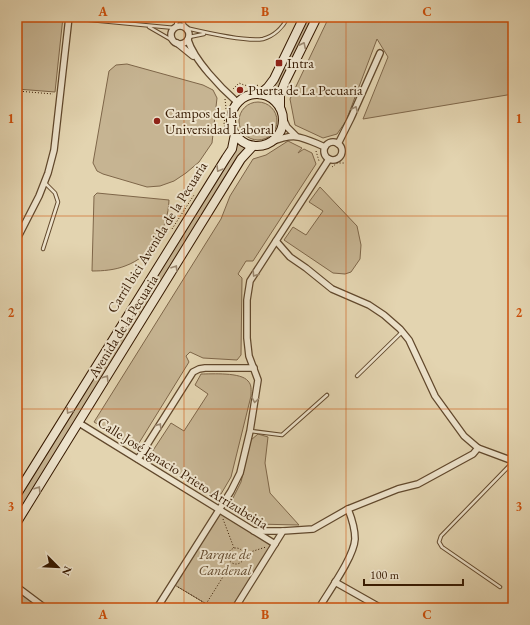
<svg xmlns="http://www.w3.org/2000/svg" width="530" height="625" viewBox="0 0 530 625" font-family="'EB Garamond',serif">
  <rect width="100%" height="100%" fill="#e3d4b0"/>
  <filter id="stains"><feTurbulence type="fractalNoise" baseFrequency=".005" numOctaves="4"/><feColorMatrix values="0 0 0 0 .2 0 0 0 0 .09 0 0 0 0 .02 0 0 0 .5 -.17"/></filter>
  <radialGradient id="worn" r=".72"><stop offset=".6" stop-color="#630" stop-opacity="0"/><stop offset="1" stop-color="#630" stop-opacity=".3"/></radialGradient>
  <g fill="#c6b492" stroke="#7e6649">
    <path d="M17,17H63L55,92L17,89Z"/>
    <path d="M304,17H317L285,82L280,107L274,100L260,94L268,87Z"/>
    <path d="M329,17H513V94L363,119L388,57L377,39L346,121L337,134L323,138L295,125L290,99Z"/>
    <path d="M127,64L203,85L213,90L217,98L212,143L199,162L186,173L174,181L160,186L147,187L103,174L97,171L93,163L109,71L116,65Z"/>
    <circle cx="258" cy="121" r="19"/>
    <path d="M235,134C240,141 245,144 253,146L17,522V494L226,158Z"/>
    <path d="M288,141L302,148L298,153L304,149L312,153L316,164L253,261H246L238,274L242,278L241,355L237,360L203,358L190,352L186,356L189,362L139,443L132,445L94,422L221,219L230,196L253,159L266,155Z"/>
    <path d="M320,187L357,226L361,245L360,259L351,272L345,274L333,273L284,240L293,227L306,235L323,211L309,202Z"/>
    <path d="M97,193L169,200C168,228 153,256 125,266C115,270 103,271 92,271L94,196Z"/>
    <path d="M201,374C212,374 241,372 248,381C252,385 251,390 251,396L231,477L221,494L215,496L153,460L152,452L171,423L184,431L208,394L195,385Z"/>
    <path d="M258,434L268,437L265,463L270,493L299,525L255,524L231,509V505L233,498L241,482L251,440Z"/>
    <path d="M219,509L275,544L235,608H213L173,584Z"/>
    <path d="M17,591L40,608H17Z"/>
  </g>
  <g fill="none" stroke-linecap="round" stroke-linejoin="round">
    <defs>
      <g id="lane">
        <path d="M182,17L185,27"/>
        <path d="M69,18L175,28"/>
        <path d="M149,27L175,42"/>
        <path d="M175,28L178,17"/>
        <path d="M186,28C203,32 246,42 263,39C274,36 283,27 288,17"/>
        <path d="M189,37L204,34"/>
        <path d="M43,249L58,202L55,193L45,183"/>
        <path d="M357,376L402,332"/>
        <path d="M251,431L282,435L327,395"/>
        <path d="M500,587L442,547L439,542L441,536L513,462"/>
      </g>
      <g id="street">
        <circle cx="180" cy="35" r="9"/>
        <path d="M188,40C194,60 221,88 237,102"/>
        <path d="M177,43L193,56"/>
        <path d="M283,118L287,127L296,136"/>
        <path d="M271,142C296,132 301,137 325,147"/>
        <circle cx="333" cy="151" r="9"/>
        <path d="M338,144L351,118L380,53"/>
        <path d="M17,239L39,196L48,173L54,150L69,17"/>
        <path d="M276,241L290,257L306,268L332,289L369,305L384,315L400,329L409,340L435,396L464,436L478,448L513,461"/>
        <path d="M79,423L275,544"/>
        <path d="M138,459L193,372L199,369L205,368H254"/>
        <path d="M254,531H283"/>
        <path d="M335,582L381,608"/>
        <path d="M17,587L45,608"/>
        <path d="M157,608L231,491L240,473L250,431L258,380L249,356L247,338V300L250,281L329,159"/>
        <path d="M235,608L283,531L313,529L348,509L398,489L418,484L473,454L478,448"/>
        <path d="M319,608C329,591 354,557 355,539C355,528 352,519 348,509"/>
      </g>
      <g id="secondary">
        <circle cx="257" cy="120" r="26"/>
        <path d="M260,94L268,87L274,79L304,17"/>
        <path d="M280,107V95L285,82L317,17"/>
        <path d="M17,494L226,158L232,149L235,134"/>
        <path d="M17,522L241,159L253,146"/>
      </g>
    </defs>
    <use href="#lane" stroke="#61482c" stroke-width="4.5"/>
    <use href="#street" stroke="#61482c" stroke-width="8"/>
    <use href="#secondary" stroke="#361900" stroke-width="10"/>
    <g stroke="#361900" stroke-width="1" stroke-dasharray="1 2" stroke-linecap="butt">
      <path d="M233,89L239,83C246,86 251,87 259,85"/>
      <path d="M17,91L53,94"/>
      <path d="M225,99L226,108L224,124L227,135"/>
      <path d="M259,149L268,147"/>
      <path d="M316,151L319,161"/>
      <path d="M332,167L337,163H345"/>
      <path d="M172,229L194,195"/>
      <path d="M223,519L234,548"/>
      <circle cx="236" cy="556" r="8"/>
      <path d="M244,554L266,547"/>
      <path d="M178,587L213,608"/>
      <path d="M206,604L231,564"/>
    </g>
    <use href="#lane" stroke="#ede3cc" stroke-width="2.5"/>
    <use href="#street" stroke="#ede3cc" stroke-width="5.5"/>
    <use href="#secondary" stroke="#ede3cc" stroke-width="8"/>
  </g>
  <defs><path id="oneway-chevron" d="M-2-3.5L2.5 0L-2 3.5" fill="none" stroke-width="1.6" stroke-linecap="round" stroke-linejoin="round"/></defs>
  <g stroke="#9b8870">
    <use href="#oneway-chevron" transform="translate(303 45) rotate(-64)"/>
    <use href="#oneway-chevron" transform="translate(355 109) rotate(-66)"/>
    <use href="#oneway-chevron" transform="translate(219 169) rotate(121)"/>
    <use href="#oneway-chevron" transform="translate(175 268) rotate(-58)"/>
    <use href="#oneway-chevron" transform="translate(255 274) rotate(123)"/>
    <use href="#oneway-chevron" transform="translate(106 378) rotate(-58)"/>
    <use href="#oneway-chevron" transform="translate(255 400) rotate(99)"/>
    <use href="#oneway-chevron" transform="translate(69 411) rotate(122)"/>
    <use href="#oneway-chevron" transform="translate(159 426) rotate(-58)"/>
    <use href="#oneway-chevron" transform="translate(38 489) rotate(-58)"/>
  </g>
  <path fill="none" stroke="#cd4f0a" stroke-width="1" stroke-opacity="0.55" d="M184,17V608M346,17V608M17,216H513M17,409H513"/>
  <g fill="#8f2418" stroke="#ede3cc" stroke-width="1.5">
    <rect x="275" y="59" width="8" height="8" rx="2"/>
    <circle cx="240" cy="90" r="4"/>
    <circle cx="157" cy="121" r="4"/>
  </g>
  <g text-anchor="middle" stroke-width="4" stroke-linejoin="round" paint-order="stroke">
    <g font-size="14" fill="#361900" stroke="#ede3cc" text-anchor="start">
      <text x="287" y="68">Intra</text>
      <text x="248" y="95">Puerta de La Pecuaria</text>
      <text x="165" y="118">Campos de la<tspan x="165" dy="16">Universidad Laboral</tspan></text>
    </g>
    <g font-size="14" fill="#361900" stroke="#ede3cc">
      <text transform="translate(157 237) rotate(-58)" y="5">Carril bici Avenida de la Pecuaria</text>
      <text transform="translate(123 326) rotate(-58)" y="5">Avenida de la Pecuaria</text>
      <text transform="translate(183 473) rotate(32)" y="5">Calle José Ignacio Prieto Arrizubeitia</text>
    </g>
    <g font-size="14" font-style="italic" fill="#61482c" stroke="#ede3cc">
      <text x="225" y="559">Parque de<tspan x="225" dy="16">Candenal</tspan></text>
    </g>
  </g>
  <rect width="530" height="625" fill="none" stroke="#e3d4b0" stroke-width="44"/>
  <g transform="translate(58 567) rotate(114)" stroke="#ede3cc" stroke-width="3" paint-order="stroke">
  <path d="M0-3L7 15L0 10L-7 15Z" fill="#361900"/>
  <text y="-6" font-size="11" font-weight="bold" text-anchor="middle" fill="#361900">N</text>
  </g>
  <path d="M364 579v6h99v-6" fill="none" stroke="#361900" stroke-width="2"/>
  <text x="370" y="579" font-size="12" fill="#361900" stroke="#ede3cc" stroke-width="3" paint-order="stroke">100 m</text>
  <rect x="22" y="22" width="486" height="581" fill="none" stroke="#cd4f0a" stroke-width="1.5"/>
  <g font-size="13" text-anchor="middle" font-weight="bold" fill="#cd4f0a">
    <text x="103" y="16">A</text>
    <text x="265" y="16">B</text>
    <text x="427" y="16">C</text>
    <text x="11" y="123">1</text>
    <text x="519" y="123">1</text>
    <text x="11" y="317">2</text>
    <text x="519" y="317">2</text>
    <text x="11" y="511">3</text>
    <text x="519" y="511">3</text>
    <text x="103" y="619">A</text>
    <text x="265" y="619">B</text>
    <text x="427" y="619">C</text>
  </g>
  <rect width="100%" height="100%" filter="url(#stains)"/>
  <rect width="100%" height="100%" fill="url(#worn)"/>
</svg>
